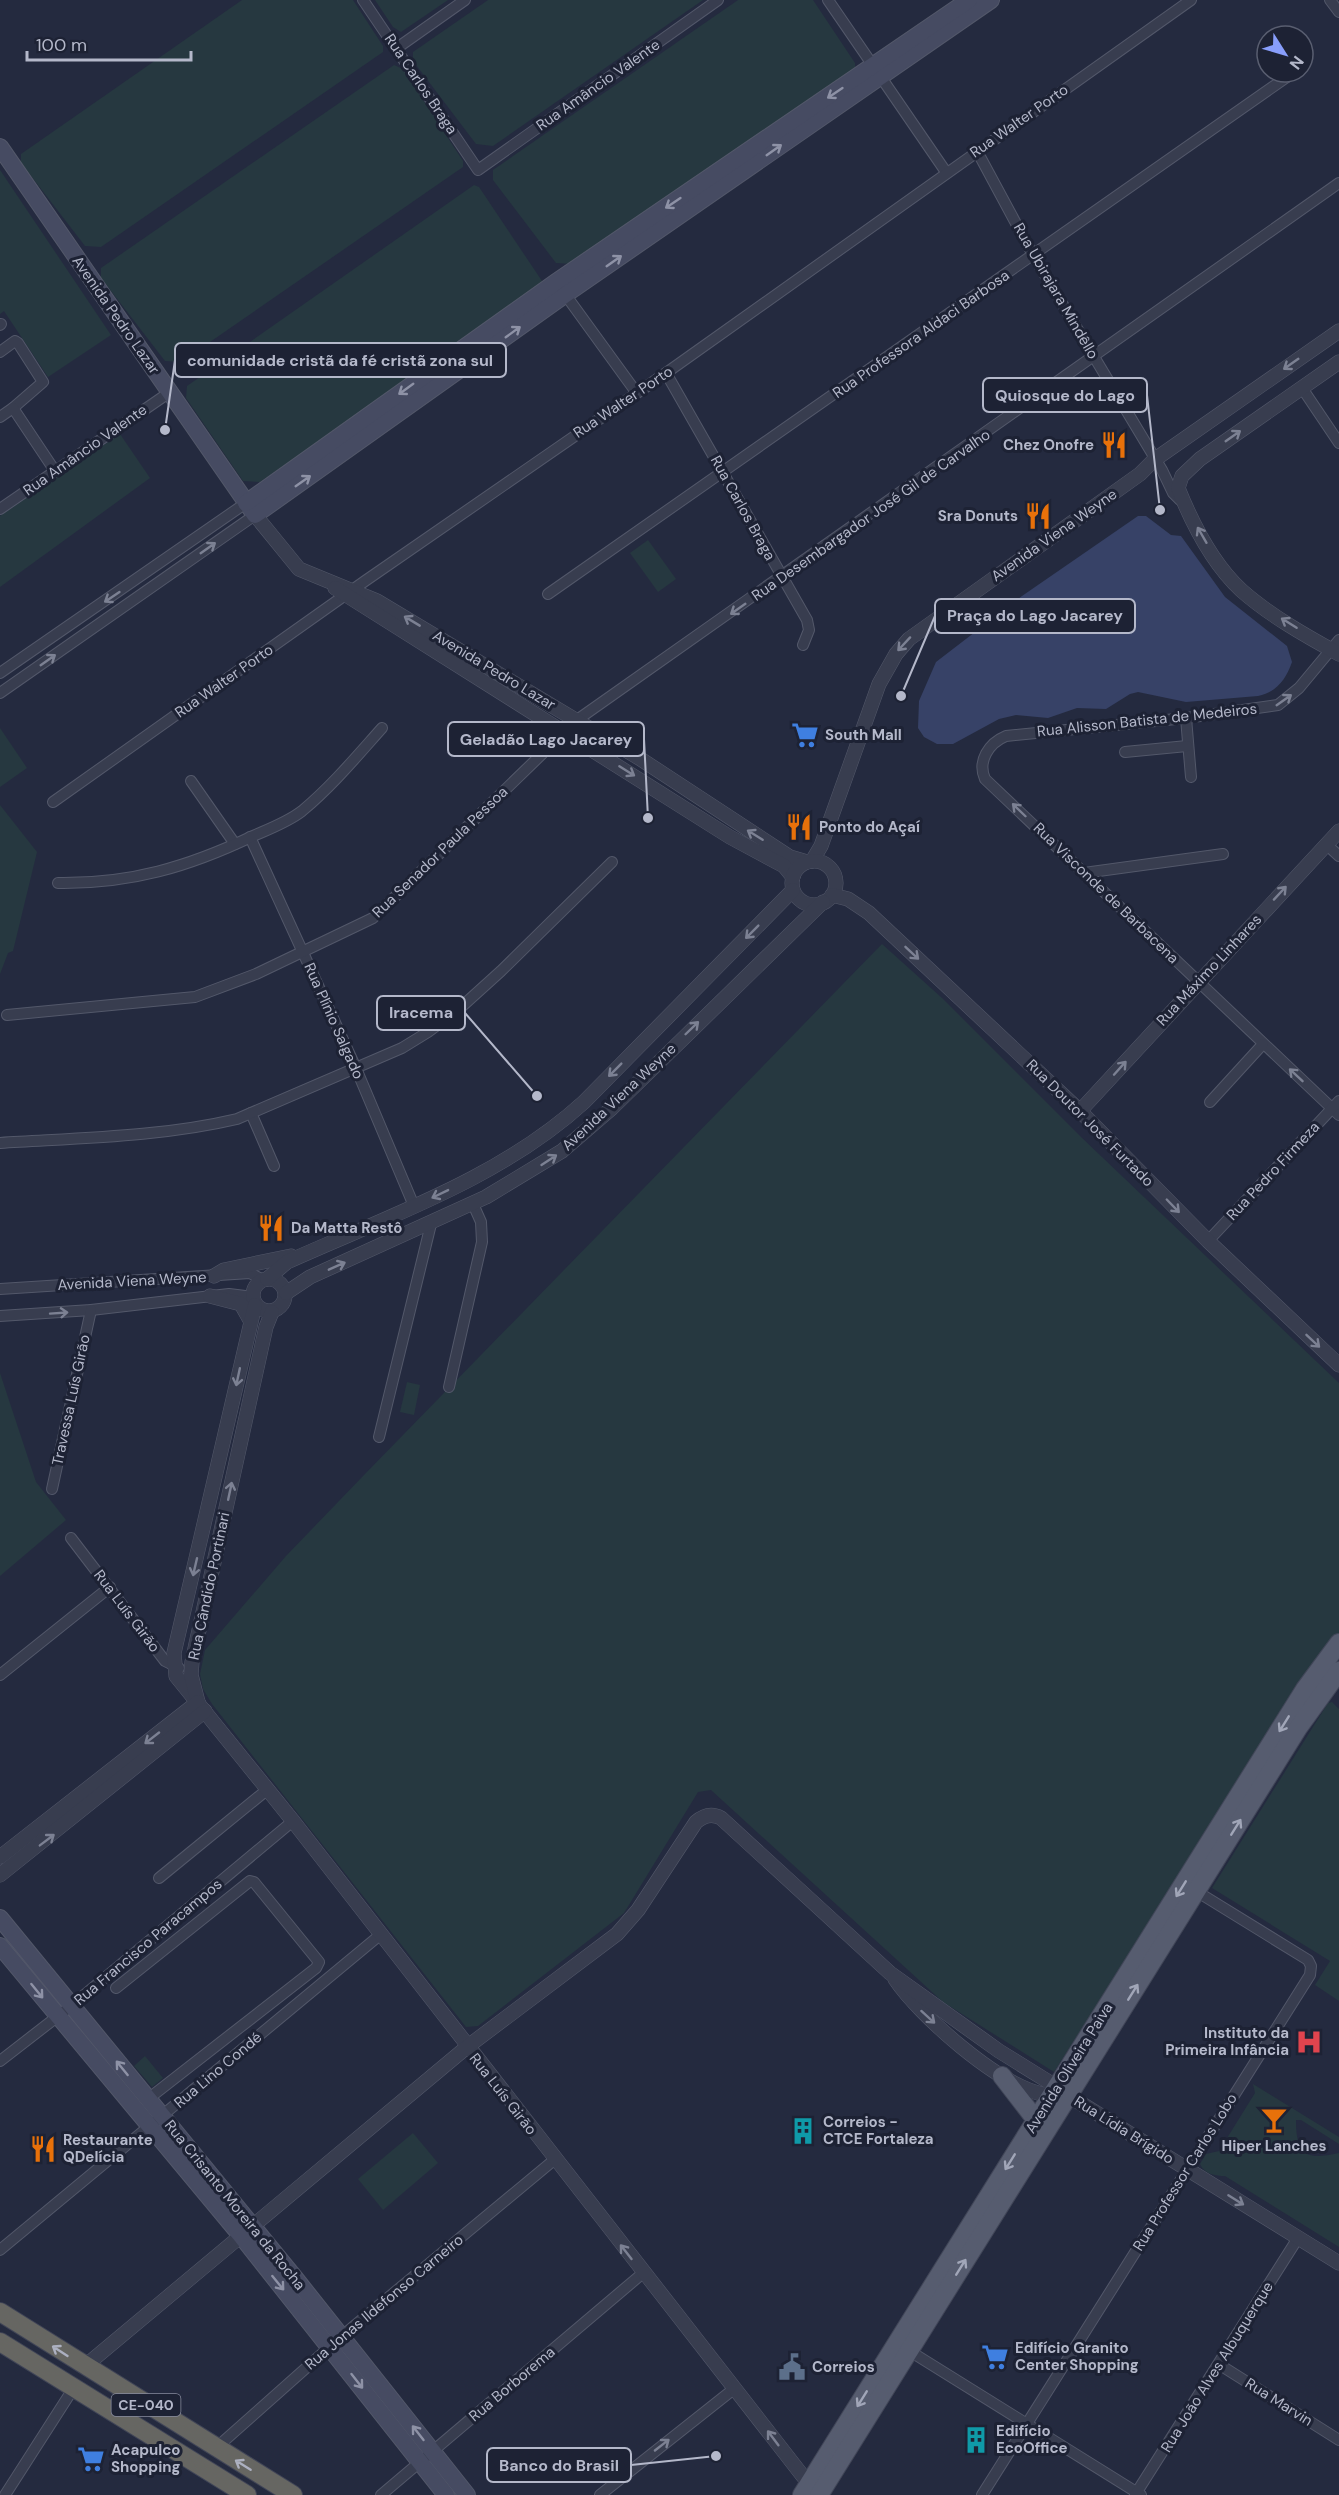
<svg xmlns="http://www.w3.org/2000/svg" width="1339" height="2495" viewBox="0 0 1339 2495" font-family="'DM Sans',sans-serif">
  <rect width="100%" height="100%" fill="#242a3f"/>
  <g fill="#263840">
    <path d="M242,0H353L383,46V52L101,247L85,246L21,163V154Z"/>
    <path d="M375,0H448L401,32L393,27Z"/>
    <path d="M488,0H703L493,146L476,144L413,61V52Z"/>
    <path d="M738,0H813L855,63V69L573,264L556,263L493,180V170Z"/>
    <path d="M394,65L403,69L463,161V167L181,362L165,361L101,278V268Z"/>
    <path d="M0,170L111,335L48,377L4,311L0,314Z"/>
    <path d="M474,185L479,187L542,281V287L260,482L243,481L186,398L187,386Z"/>
    <path d="M120,434L150,478L0,587V516Z"/>
    <path d="M648,540L676,579L658,592L630,553Z"/>
    <path d="M0,728L27,768L0,787Z"/>
    <path d="M0,805L37,852L13,951L8,953L0,974Z"/>
    <path d="M882,944L942,998L1081,1137L1339,1383V1633L1323,1653L1054,2072L943,2002L711,1790L698,1792L624,1913L478,2026L466,2027L212,1704L203,1689L200,1674L205,1650L286,1556L364,1475Z"/>
    <path d="M0,1373L36,1482L66,1520L0,1576Z"/>
    <path d="M407,1382L420,1385L414,1415L400,1412Z"/>
    <path d="M1332,1702L1339,1709V2001L1315,1985L1330,1961L1212,1888L1328,1703Z"/>
    <path d="M145,2056L163,2078L152,2087L134,2066Z"/>
    <path d="M1253,2084L1339,2137V2144L1301,2120H1296C1296,2157 1307,2160 1339,2153V2247L1225,2176C1215,2176 1204,2174 1200,2164L1206,2154L1219,2151L1255,2093Z"/>
    <path d="M413,2133L438,2163L383,2210L358,2179Z"/>
  </g>
  <path fill="#374267" d="M1138,516H1146L1171,535L1181,536L1225,597L1287,646L1292,662C1286,679 1277,692 1258,696L1186,702L1138,692L1130,694L1106,709L1077,708L1048,718L1016,715L999,719L953,744H937L924,737L918,728L919,701L936,662L1022,596Z"/>
  <g fill="none" stroke-linecap="round" stroke-linejoin="round">
    <defs>
      <g id="minor">
        <path d="M363,0L478,170L718,0"/>
        <path d="M828,0L946,172"/>
        <path d="M1330,0L1339,12"/>
        <path d="M397,48L465,0"/>
        <path d="M977,151L1033,255L1162,470L1173,493L1180,500"/>
        <path d="M562,290L636,392"/>
        <path d="M0,325L1,324"/>
        <path d="M0,352L15,341L18,343L43,382L13,408"/>
        <path d="M666,373L807,620L809,630L803,645"/>
        <path d="M1302,388L1339,443"/>
        <path d="M0,417L13,408L55,471"/>
        <path d="M0,509L170,392"/>
        <path d="M548,594L1294,72"/>
        <path d="M1339,640L1299,688L1278,705L1186,718L1006,736C989,743 977,761 985,779L1339,1115"/>
        <path d="M0,673L246,503"/>
        <path d="M0,693L255,515"/>
        <path d="M1186,718L1191,777"/>
        <path d="M1125,752L1187,746"/>
        <path d="M191,781L235,844"/>
        <path d="M53,802L365,581L666,373L1191,0"/>
        <path d="M250,837L355,1066L414,1206"/>
        <path d="M1326,844L1339,856"/>
        <path d="M1084,873L1223,854"/>
        <path d="M58,883C130,884 188,867 253,836C269,829 288,822 302,811C332,786 357,756 382,728"/>
        <path d="M7,1015L195,997L256,974L373,918L577,720L1339,183"/>
        <path d="M1210,1102L1263,1044"/>
        <path d="M251,1113L274,1166"/>
        <path d="M0,1143C78,1138 161,1137 237,1119L402,1048L428,1032L459,1009L501,971L612,862"/>
        <path d="M1208,1241L1339,1101"/>
        <path d="M0,1289L250,1273L263,1280"/>
        <path d="M0,1316L91,1310L229,1294L253,1297"/>
        <path d="M449,1387L482,1242L481,1222L473,1204"/>
        <path d="M379,1437L431,1224"/>
        <path d="M52,1489L91,1310"/>
        <path d="M71,1538L165,1661L179,1668"/>
        <path d="M0,1675L110,1587"/>
        <path d="M159,1878L268,1789"/>
        <path d="M116,1988L250,1881L254,1882L319,1962L316,1968L148,2099"/>
        <path d="M0,2061L71,2006L293,1821"/>
        <path d="M0,2250L380,1935"/>
        <path d="M908,2350L1141,2495"/>
        <path d="M1220,2365L1339,2440"/>
        <path d="M216,2448L342,2336L554,2160"/>
        <path d="M5,2495L73,2389"/>
        <path d="M381,2495L643,2273"/>
        <path d="M600,2495L735,2388"/>
        <path d="M982,2495L1310,1975L1311,1966L1308,1960L1196,1891"/>
        <path d="M1135,2495L1298,2238"/>
      </g>
      <g id="tertiary">
        <path d="M1339,362L1200,459L1182,476L1178,488C1192,523 1213,564 1241,590C1269,615 1306,636 1339,654"/>
        <path d="M255,515L299,569L377,601L639,758L790,857L807,862"/>
        <path d="M335,588L730,837L784,866L793,877"/>
        <path d="M812,861L821,846L879,684L896,654L909,639L1140,474L1154,460L1339,331"/>
        <circle cx="814" cy="883" r="22"/>
        <path d="M832,895L848,899L869,913L1080,1111L1208,1241L1339,1365"/>
        <path d="M1080,1111L1339,831"/>
        <path d="M214,1276L224,1270L291,1256"/>
        <circle cx="269" cy="1295" r="16"/>
        <path d="M267,1279L287,1262C389,1216 501,1178 584,1102L793,890"/>
        <path d="M286,1293L310,1277L486,1197L562,1151L612,1108L823,902"/>
        <path d="M210,1296L241,1304L250,1320"/>
        <path d="M255,1305L174,1653L176,1676L293,1821L809,2484"/>
        <path d="M198,1702L191,1675L192,1662L266,1327L272,1312"/>
        <path d="M0,1857L198,1702"/>
        <path d="M0,1875L205,1711"/>
        <path d="M895,1979C920,2016 997,2084 1042,2094C1050,2096 1060,2095 1069,2096L1339,2263"/>
        <path d="M84,2367L467,2047L617,1934L638,1910L696,1822C704,1815 712,1813 721,1818L890,1973L999,2051L1057,2087"/>
      </g>
      <g id="secondary">
        <path d="M0,147L255,515L566,294L991,0"/>
        <path d="M246,503L556,282L969,0"/>
        <path d="M0,1918L295,2278L467,2495"/>
        <path d="M0,1946L242,2237L446,2495"/>
      </g>
      <g id="primary">
        <path d="M1002,2076L1036,2120"/>
        <path d="M802,2495L1305,1689L1339,1643"/>
        <path d="M819,2495L1298,1728L1339,1671"/>
      </g>
      <g id="trunk">
        <path d="M0,2312L293,2495"/>
        <path d="M0,2342L247,2495"/>
      </g>
    </defs>
    <use href="#minor" stroke="#53586a" stroke-width="12"/>
    <use href="#tertiary" stroke="#53586a" stroke-width="15"/>
    <use href="#secondary" stroke="#53586a" stroke-width="18"/>
    <use href="#primary" stroke="#414658" stroke-width="20"/>
    <use href="#trunk" stroke="#404557" stroke-width="20"/>
    <use href="#minor" stroke="#383d4f" stroke-width="10"/>
    <use href="#tertiary" stroke="#383d4f" stroke-width="14"/>
    <use href="#secondary" stroke="#464b62" stroke-width="16"/>
    <use href="#primary" stroke="#565c6f" stroke-width="18"/>
    <use href="#trunk" stroke="#666662" stroke-width="18"/>
  </g>
  <defs><path id="oneway-shaft" d="M-6 0H5M1.5-3L5.5 0L1.5 3" fill="none" stroke-width="1.6" stroke-linecap="round" stroke-linejoin="round" transform="scale(1.5)"/></defs>
  <g stroke="#8e92a6">
    <use href="#oneway-shaft" transform="translate(835 93) rotate(146)"/>
    <use href="#oneway-shaft" transform="translate(774 150) rotate(-35)"/>
    <use href="#oneway-shaft" transform="translate(673 203) rotate(146)"/>
    <use href="#oneway-shaft" transform="translate(614 261) rotate(-35)"/>
    <use href="#oneway-shaft" transform="translate(513 332) rotate(-36)"/>
    <use href="#oneway-shaft" transform="translate(406 389) rotate(144)"/>
    <use href="#oneway-shaft" transform="translate(303 481) rotate(-35)"/>
    <use href="#oneway-shaft" transform="translate(37 1991) rotate(51)"/>
    <use href="#oneway-shaft" transform="translate(122 2068) rotate(-129)"/>
    <use href="#oneway-shaft" transform="translate(278 2283) rotate(51)"/>
    <use href="#oneway-shaft" transform="translate(357 2381) rotate(52)"/>
    <use href="#oneway-shaft" transform="translate(418 2433) rotate(-128)"/>
  </g>
  <g stroke="#7c8193">
    <use href="#oneway-shaft" transform="translate(1291 364) rotate(145)"/>
    <use href="#oneway-shaft" transform="translate(1233 436) rotate(-35)"/>
    <use href="#oneway-shaft" transform="translate(1202 535) rotate(-120)"/>
    <use href="#oneway-shaft" transform="translate(208 548) rotate(-35)"/>
    <use href="#oneway-shaft" transform="translate(112 597) rotate(146)"/>
    <use href="#oneway-shaft" transform="translate(738 609) rotate(145)"/>
    <use href="#oneway-shaft" transform="translate(412 621) rotate(-149)"/>
    <use href="#oneway-shaft" transform="translate(1289 623) rotate(-148)"/>
    <use href="#oneway-shaft" transform="translate(904 644) rotate(133)"/>
    <use href="#oneway-shaft" transform="translate(48 660) rotate(-35)"/>
    <use href="#oneway-shaft" transform="translate(1284 700) rotate(-35)"/>
    <use href="#oneway-shaft" transform="translate(627 771) rotate(32)"/>
    <use href="#oneway-shaft" transform="translate(1019 810) rotate(-136)"/>
    <use href="#oneway-shaft" transform="translate(755 835) rotate(-148)"/>
    <use href="#oneway-shaft" transform="translate(1280 893) rotate(-47)"/>
    <use href="#oneway-shaft" transform="translate(752 932) rotate(135)"/>
    <use href="#oneway-shaft" transform="translate(912 953) rotate(43)"/>
    <use href="#oneway-shaft" transform="translate(692 1028) rotate(-44)"/>
    <use href="#oneway-shaft" transform="translate(1120 1068) rotate(-48)"/>
    <use href="#oneway-shaft" transform="translate(615 1070) rotate(135)"/>
    <use href="#oneway-shaft" transform="translate(1296 1075) rotate(-137)"/>
    <use href="#oneway-shaft" transform="translate(549 1160) rotate(-33)"/>
    <use href="#oneway-shaft" transform="translate(440 1194) rotate(154)"/>
    <use href="#oneway-shaft" transform="translate(1173 1206) rotate(46)"/>
    <use href="#oneway-shaft" transform="translate(337 1266) rotate(-24)"/>
    <use href="#oneway-shaft" transform="translate(59 1313) rotate(-4)"/>
    <use href="#oneway-shaft" transform="translate(1313 1341) rotate(43)"/>
    <use href="#oneway-shaft" transform="translate(238 1377) rotate(102)"/>
    <use href="#oneway-shaft" transform="translate(230 1491) rotate(-78)"/>
    <use href="#oneway-shaft" transform="translate(195 1567) rotate(103)"/>
    <use href="#oneway-shaft" transform="translate(152 1738) rotate(142)"/>
    <use href="#oneway-shaft" transform="translate(47 1840) rotate(-37)"/>
    <use href="#oneway-shaft" transform="translate(928 2017) rotate(42)"/>
    <use href="#oneway-shaft" transform="translate(1236 2200) rotate(32)"/>
    <use href="#oneway-shaft" transform="translate(626 2252) rotate(-128)"/>
    <use href="#oneway-shaft" transform="translate(773 2438) rotate(-127)"/>
    <use href="#oneway-shaft" transform="translate(662 2445) rotate(-38)"/>
  </g>
  <g stroke="#a1a6b8">
    <use href="#oneway-shaft" transform="translate(1284 1724) rotate(122)"/>
    <use href="#oneway-shaft" transform="translate(1236 1827) rotate(-58)"/>
    <use href="#oneway-shaft" transform="translate(1181 1889) rotate(122)"/>
    <use href="#oneway-shaft" transform="translate(1133 1992) rotate(-58)"/>
    <use href="#oneway-shaft" transform="translate(1010 2162) rotate(122)"/>
    <use href="#oneway-shaft" transform="translate(961 2267) rotate(-58)"/>
    <use href="#oneway-shaft" transform="translate(862 2399) rotate(122)"/>
  </g>
  <g stroke="#acb0c0">
    <use href="#oneway-shaft" transform="translate(60 2351) rotate(-147)"/>
    <use href="#oneway-shaft" transform="translate(243 2465) rotate(-148)"/>
  </g>
  <defs>
    <symbol id="restaurant-bare" viewBox="-9 -9 18 18"><path d="M-5-6h1v4h1v-4h1v4h1v-4h1v5L-1.5 .5V6h-2V.5L-5-1ZM5-6V6H3V1.5H1.5Q1.5-4 5-6Z" fill="#e8710a" stroke="#1d2234" stroke-width="2.5" paint-order="stroke"/></symbol>
    <symbol id="supermarket-bare" viewBox="-9 -9 18 18"><path d="M-6-5.5h2.5l.6 2H6L4.5 2H-2.5L-4.4-4H-6ZM-1.5 3.2a1.3 1.3 0 1 0 .1 0ZM3 3.2a1.3 1.3 0 1 0 .1 0Z" fill="#3f7fe0" stroke="#1d2234" stroke-width="2.5" paint-order="stroke"/></symbol>
    <symbol id="hospital-bare" viewBox="-9 -9 18 18"><path d="M-5-5h3v3.5h4V-5h3V5h-3V1.5h-4V5h-3Z" fill="#e0444e" stroke="#1d2234" stroke-width="2.5" paint-order="stroke"/></symbol>
    <symbol id="bar-bare" viewBox="-9 -9 18 18"><path d="M-6-5H6L.8 .8V4.5H3.5V6h-7V4.5H-.8V.8Z" fill="#e8710a" stroke="#1d2234" stroke-width="2.5" paint-order="stroke"/></symbol>
    <symbol id="building-bare" viewBox="-9 -9 18 18"><path d="M-4-6H4V6H1V3H-1V6H-4ZM-2.5-4.3h1.7v1.8h-1.7ZM.8-4.3h1.7v1.8H.8ZM-2.5-1h1.7V.8h-1.7ZM.8-1h1.7V.8H.8Z" fill="#0f9aa8" stroke="#1d2234" stroke-width="2.5" paint-order="stroke"/></symbol>
    <symbol id="civic-bare" viewBox="-9 -9 18 18"><path d="M-.6-6.5H3V-4.5H.6V-3L4-1V1h2V6H-6V1h2V-1L-.6-3ZM-1.2 2.5V6h2.4V2.5Z" fill="#5c6f8a" stroke="#1d2234" stroke-width="2.5" paint-order="stroke"/></symbol>
  </defs>
  <g fill-rule="evenodd">
    <use href="#restaurant-bare" x="1095" y="426" width="38" height="38"/>
    <use href="#restaurant-bare" x="1019" y="497" width="38" height="38"/>
    <use href="#supermarket-bare" x="786" y="716" width="38" height="38"/>
    <use href="#restaurant-bare" x="780" y="808" width="38" height="38"/>
    <use href="#restaurant-bare" x="252" y="1209" width="38" height="38"/>
    <use href="#hospital-bare" x="1290" y="2023" width="38" height="38"/>
    <use href="#bar-bare" x="1255" y="2101" width="38" height="38"/>
    <use href="#building-bare" x="784" y="2112" width="38" height="38"/>
    <use href="#restaurant-bare" x="24" y="2130" width="38" height="38"/>
    <use href="#supermarket-bare" x="976" y="2338" width="38" height="38"/>
    <use href="#civic-bare" x="773" y="2348" width="38" height="38"/>
    <use href="#building-bare" x="957" y="2421" width="38" height="38"/>
    <use href="#supermarket-bare" x="72" y="2440" width="38" height="38"/>
  </g>
  <g text-anchor="middle" stroke-width="6" stroke-linejoin="round" paint-order="stroke">
    <rect fill="#1d2234" stroke="#878b9d" stroke-width="1.5" x="111.5" y="2394" width="69" height="22" rx="4.5"/>
    <g font-size="14" font-weight="bold" fill="#b4b8ca">
      <text x="146" y="2410">CE-040</text>
    </g>
    <g font-size="15" fill="#b4b8ca" stroke="#1d2234">
      <text transform="translate(421 84) rotate(56)" y="5">Rua Carlos Braga</text>
      <text transform="translate(598 85) rotate(-35)" y="5">Rua Amâncio Valente</text>
      <text transform="translate(1019 121) rotate(-35)" y="5">Rua Walter Porto</text>
      <text transform="translate(1056 291) rotate(60)" y="5">Rua Ubirajara Mindêllo</text>
      <text transform="translate(116 315) rotate(55)" y="5">Avenida Pedro Lazar</text>
      <text transform="translate(921 334) rotate(-35)" y="5">Rua Professora Aldaci Barbosa</text>
      <text transform="translate(623 402) rotate(-34)" y="5">Rua Walter Porto</text>
      <text transform="translate(85 450) rotate(-35)" y="5">Rua Amâncio Valente</text>
      <text transform="translate(743 508) rotate(61)" y="5">Rua Carlos Braga</text>
      <text transform="translate(871 515) rotate(-35)" y="5">Rua Desembargador José Gil de Carvalho</text>
      <text transform="translate(1054 535) rotate(-35)" y="5">Avenida Viena Weyne</text>
      <text transform="translate(494 670) rotate(31)" y="5">Avenida Pedro Lazar</text>
      <text transform="translate(224 681) rotate(-35)" y="5">Rua Walter Porto</text>
      <text transform="translate(1147 720) rotate(-6)" y="5">Rua Alisson Batista de Medeiros</text>
      <text transform="translate(440 852) rotate(-44)" y="5">Rua Senador Paula Pessoa</text>
      <text transform="translate(1106 893) rotate(44)" y="5">Rua Visconde de Barbacena</text>
      <text transform="translate(1209 970) rotate(-47)" y="5">Rua Máximo Linhares</text>
      <text transform="translate(334 1021) rotate(66)" y="5">Rua Plínio Salgado</text>
      <text transform="translate(619 1097) rotate(-43)" y="5">Avenida Viena Weyne</text>
      <text transform="translate(1090 1123) rotate(45)" y="5">Rua Doutor José Furtado</text>
      <text transform="translate(1273 1171) rotate(-47)" y="5">Rua Pedro Firmeza</text>
      <text transform="translate(132 1281) rotate(-3)" y="5">Avenida Viena Weyne</text>
      <text transform="translate(71 1400) rotate(-78)" y="5">Travessa Luís Girão</text>
      <text transform="translate(209 1586) rotate(-78)" y="5">Rua Cândido Portinari</text>
      <text transform="translate(127 1611) rotate(53)" y="5">Rua Luís Girão</text>
      <text transform="translate(148 1942) rotate(-40)" y="5">Rua Francisco Paracampos</text>
      <text transform="translate(1069 2068) rotate(-58)" y="5">Avenida Oliveira Paiva</text>
      <text transform="translate(218 2070) rotate(-40)" y="5">Rua Lino Condé</text>
      <text transform="translate(503 2094) rotate(52)" y="5">Rua Luís Girão</text>
      <text transform="translate(1124 2130) rotate(32)" y="5">Rua Lídia Brígido</text>
      <text transform="translate(1185 2172) rotate(-58)" y="5">Rua Professor Carlos Lobo</text>
      <text transform="translate(235 2205) rotate(51)" y="5">Rua Crisanto Moreira da Rocha</text>
      <text transform="translate(384 2302) rotate(-40)" y="5">Rua Jonas Ildefonso Carneiro</text>
      <text transform="translate(1217 2367) rotate(-58)" y="5">Rua João Alves Albuquerque</text>
      <text transform="translate(512 2384) rotate(-40)" y="5">Rua Borborema</text>
      <text transform="translate(1279 2402) rotate(32)" y="5">Rua Marvin</text>
    </g>
    <g font-size="15" font-weight="bold" fill="#b4b8ca" stroke="#1d2234" text-anchor="start">
      <text x="1094" y="450" text-anchor="end">Chez Onofre</text>
      <text x="1018" y="521" text-anchor="end">Sra Donuts</text>
      <text x="825" y="740">South Mall</text>
      <text x="819" y="832">Ponto do Açaí</text>
      <text x="291" y="1233">Da Matta Restô</text>
      <text x="1289" y="2038" text-anchor="end">Instituto da<tspan x="1289" dy="17">Primeira Infância</tspan></text>
      <text x="823" y="2127">Correios -<tspan x="823" dy="17">CTCE Fortaleza</tspan></text>
      <text x="63" y="2145">Restaurante<tspan x="63" dy="17">QDelícia</tspan></text>
      <text x="1274" y="2151" text-anchor="middle">Hiper Lanches</text>
      <text x="1015" y="2353">Edifício Granito<tspan x="1015" dy="17">Center Shopping</tspan></text>
      <text x="812" y="2372">Correios</text>
      <text x="996" y="2436">Edifício<tspan x="996" dy="17">EcoOffice</tspan></text>
      <text x="111" y="2455">Acapulco<tspan x="111" dy="17">Shopping</tspan></text>
    </g>
  </g>
  <path fill="none" stroke="#b4b8ca" stroke-width="2" d="M165 430L175 360M1160 510L1147 395M901 696L935 616M648 818L644 739M537 1096L465 1013M716 2456L631 2465"/>
  <g fill="#b4b8ca" stroke="#1d2234" stroke-width="2">
    <circle cx="165" cy="430" r="6"/>
    <circle cx="1160" cy="510" r="6"/>
    <circle cx="901" cy="696" r="6"/>
    <circle cx="648" cy="818" r="6"/>
    <circle cx="537" cy="1096" r="6"/>
    <circle cx="716" cy="2456" r="6"/>
  </g>
  <g fill="#1d2234" stroke="#b4b8ca" stroke-width="2">
    <rect x="175" y="343" width="331" height="34" rx="6"/>
    <rect x="983" y="378" width="164" height="34" rx="6"/>
    <rect x="935" y="599" width="200" height="34" rx="6"/>
    <rect x="448" y="722" width="196" height="34" rx="6"/>
    <rect x="377" y="996" width="88" height="34" rx="6"/>
    <rect x="487" y="2448" width="144" height="34" rx="6"/>
  </g>
  <g font-size="16" text-anchor="middle" font-weight="bold" fill="#b4b8ca">
    <text x="340" y="366">comunidade cristã da fé cristã zona sul</text>
    <text x="1065" y="401">Quiosque do Lago</text>
    <text x="1035" y="621">Praça do Lago Jacarey</text>
    <text x="546" y="745">Geladão Lago Jacarey</text>
    <text x="421" y="1018">Iracema</text>
    <text x="559" y="2471">Banco do Brasil</text>
  </g>
  <g transform="translate(1285 54) rotate(127)"><circle r="28" fill="#1d2234" stroke="#595e70" stroke-width="1.5"/>
  <path d="M0-4.5L10 22L0 15L-10 22Z" fill="#889efb"/>
  <text y="-9" font-size="16" font-weight="bold" text-anchor="middle" fill="#b4b8ca">N</text>
  </g>
  <path d="M27 51v9h164v-9" fill="none" stroke="#b4b8ca" stroke-width="3"/>
  <text x="36" y="51" font-size="18" fill="#b4b8ca" stroke="#1d2234" stroke-width="4.5" paint-order="stroke">100 m</text>
</svg>
